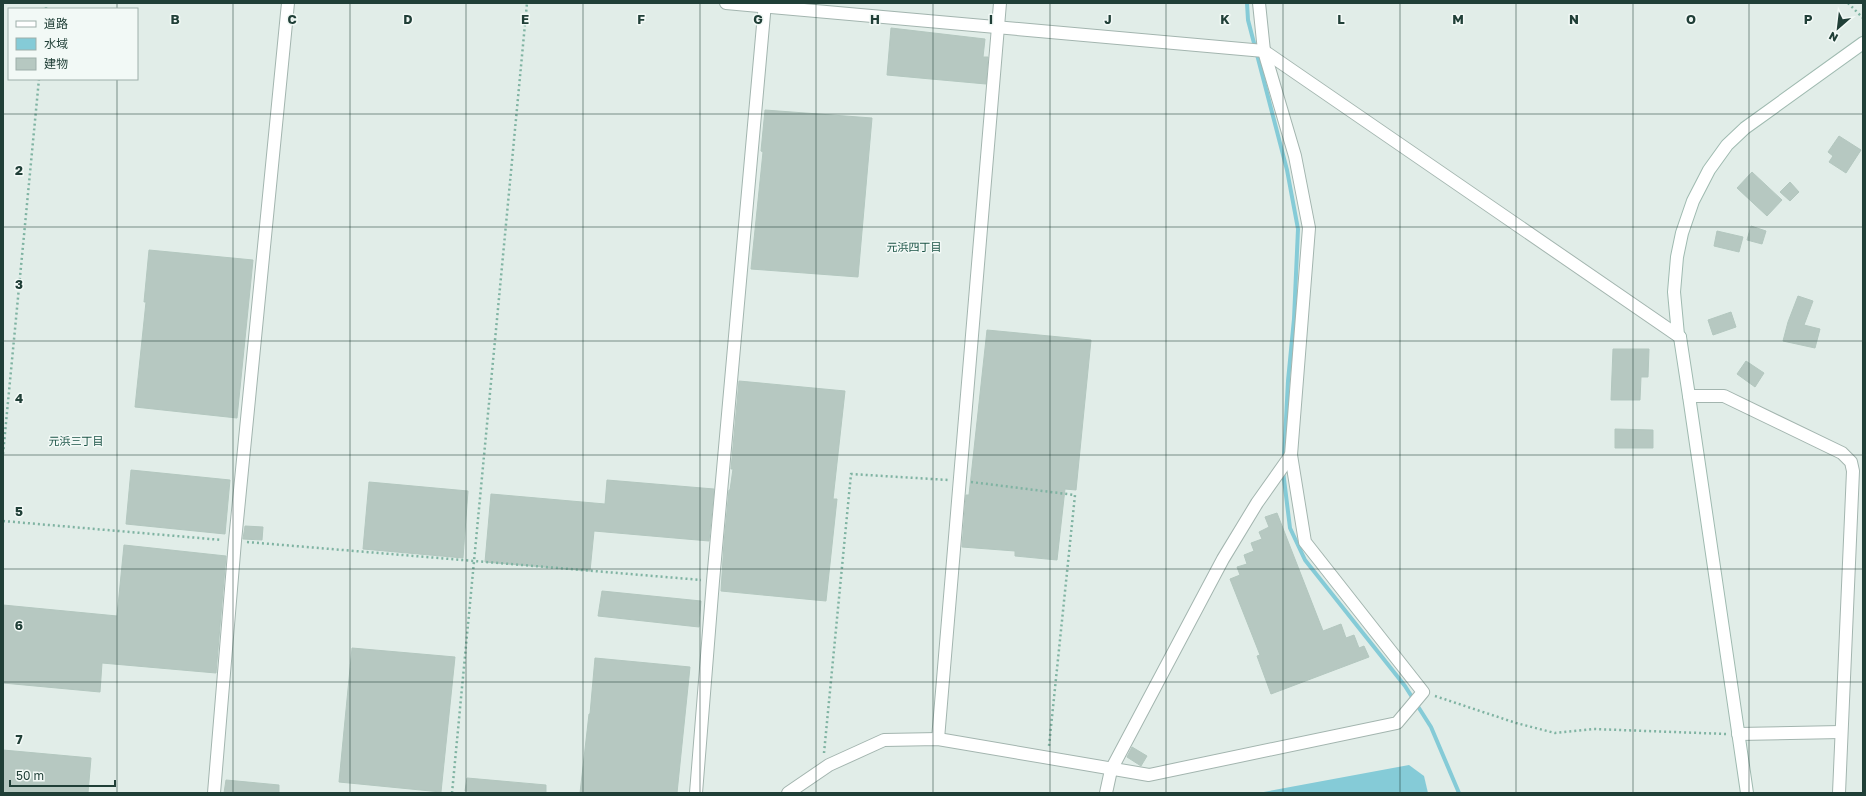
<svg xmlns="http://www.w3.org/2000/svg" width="1866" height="796" viewBox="0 0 1866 796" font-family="'Golos Text','Noto Sans JP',sans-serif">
  <rect width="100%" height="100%" fill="#e1ede8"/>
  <path fill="#85cbd7" d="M1409,765L1424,776L1428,793H1258Z"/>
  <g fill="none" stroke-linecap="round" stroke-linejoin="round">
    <g stroke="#85cbd7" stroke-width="4">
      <path d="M1247,3L1248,20L1287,170L1298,229L1294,319L1288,381L1284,458"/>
      <path d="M1283,471L1290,528L1305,560L1405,686L1431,727L1459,793"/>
    </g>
  </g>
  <g fill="#b6c8c1" stroke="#b3c7bf">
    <path d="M891,28L985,39L983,57H988L986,84L887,75Z"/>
    <path d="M765,110L872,118L858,277L751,269L763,152L761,151Z"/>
    <path d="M1839,136L1861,150L1846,173L1829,162L1833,156L1828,152Z"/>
    <path d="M1752,172L1782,200L1767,216L1737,188Z"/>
    <path d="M1790,182L1799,192L1790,201L1780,192Z"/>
    <path d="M1751,226L1766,231L1762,244L1747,240Z"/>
    <path d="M1717,231L1743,237L1739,252L1714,246Z"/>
    <path d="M149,250L253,260L237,418L135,407L146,302H144Z"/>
    <path d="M1798,296L1813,301L1804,325L1820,329L1815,348L1783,341L1788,322Z"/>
    <path d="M1731,312L1736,327L1713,335L1708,320Z"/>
    <path d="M987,330L1091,340L1076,490L1065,489L1057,560L1015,556V551L962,547L966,495H969Z"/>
    <path d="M1613,349H1649L1648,377H1641L1640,400H1611Z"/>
    <path d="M1746,361L1764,373L1755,387L1737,374Z"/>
    <path d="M739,381L845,391L833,499H837L826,601L721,591L724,543L729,490H730L733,469H731Z"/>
    <path d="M1615,429L1653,430V448H1615Z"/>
    <path d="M131,470L230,480L225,534L126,524Z"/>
    <path d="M607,480L714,489L709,541L594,531L590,571L485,562L491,494L605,504Z"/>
    <path d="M369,482L468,491L463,558L363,549Z"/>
    <path d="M1277,513L1323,631L1341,624L1346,638L1354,635L1359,648L1364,646L1369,657L1271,694L1257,656L1260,655L1230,579L1240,575L1237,567L1247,564L1244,555L1254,551L1251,543L1262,539L1259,532L1269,527L1265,517Z"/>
    <path d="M245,526L263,527L262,540L243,539Z"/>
    <path d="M124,545L226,556L216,673L102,663L100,692L3,683V605L117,616Z"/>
    <path d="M602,591L701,601L699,627L598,616Z"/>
    <path d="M352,648L455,657L441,792L339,782Z"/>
    <path d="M595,658L690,667L677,793H580L589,714H590Z"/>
    <path d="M1132,747L1147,756L1141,766L1127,757Z"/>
    <path d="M3,750L91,758L88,793H3Z"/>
    <path d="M467,778L546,785V793H491L465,791Z"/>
    <path d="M226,780L279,785V793H224Z"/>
  </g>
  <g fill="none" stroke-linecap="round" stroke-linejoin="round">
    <defs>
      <g id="street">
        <path d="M726,3L1264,51L1680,337"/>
        <path d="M1689,396H1724L1842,453L1851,462L1853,471L1839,793"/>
        <path d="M1738,734L1841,732"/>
        <path d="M938,739L1000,3"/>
        <path d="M214,793L235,541L288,3"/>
        <path d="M696,793L713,581L765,3"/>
        <path d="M788,793L829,765L884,740L938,739L1149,775L1397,723L1423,692L1305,542L1291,455L1309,228L1295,156L1264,51L1259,3"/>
        <path d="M1106,793L1111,770L1223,559L1257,503L1291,455"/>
      </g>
      <path id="secondary" d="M1747,793L1689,396L1680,337L1678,335L1674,292L1677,257L1682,233L1693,201L1709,170L1727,145L1745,128L1863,43"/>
    </defs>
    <use href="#street" stroke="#a3b5af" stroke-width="14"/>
    <use href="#secondary" stroke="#9fbab0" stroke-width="14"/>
    <g stroke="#7fb3a2" stroke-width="2.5" stroke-dasharray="2 3" stroke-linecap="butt">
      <path d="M1848,3L1863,18"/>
      <path d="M46,9V3"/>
      <path d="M3,454L39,79"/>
      <path d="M971,482L1075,495L1049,746"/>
      <path d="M3,521L222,540"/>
      <path d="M247,542L701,580"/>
      <path d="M1435,696L1516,723L1555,733L1594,729L1726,734"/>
      <path d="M824,753L851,474L948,480"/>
      <path d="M452,793L527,3"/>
    </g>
    <use href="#street" stroke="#fff" stroke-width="12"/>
    <use href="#secondary" stroke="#fff" stroke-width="12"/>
  </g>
  <path fill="none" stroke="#203f37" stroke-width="1" stroke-opacity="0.55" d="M117,3V9M233,3V793M350,3V793M466,3V793M583,3V793M700,3V793M816,3V793M933,3V793M1050,3V793M1166,3V793M1283,3V793M1400,3V793M1516,3V793M1633,3V793M1749,3V793M117,79V793M3,114H1863M3,227H1863M3,341H1863M3,455H1863M3,569H1863M3,682H1863"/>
  <g text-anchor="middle" stroke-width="3" stroke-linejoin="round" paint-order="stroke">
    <g font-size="11" fill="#1a5345" stroke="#f2f9f6">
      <text x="914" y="251">元浜四丁目</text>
      <text x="76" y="445">元浜三丁目</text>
    </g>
  </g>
  <g font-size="13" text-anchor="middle" font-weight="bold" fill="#203f37" stroke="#f2f9f6" stroke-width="3" stroke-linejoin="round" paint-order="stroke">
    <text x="175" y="24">B</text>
    <text x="292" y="24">C</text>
    <text x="408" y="24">D</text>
    <text x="525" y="24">E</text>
    <text x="641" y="24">F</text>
    <text x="758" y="24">G</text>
    <text x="875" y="24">H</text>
    <text x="991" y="24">I</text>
    <text x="1108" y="24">J</text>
    <text x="1225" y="24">K</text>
    <text x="1341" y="24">L</text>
    <text x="1458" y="24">M</text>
    <text x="1574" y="24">N</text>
    <text x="1691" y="24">O</text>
    <text x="1808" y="24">P</text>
    <text x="19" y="175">2</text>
    <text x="19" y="289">3</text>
    <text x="19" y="403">4</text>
    <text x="19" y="516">5</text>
    <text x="19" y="630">6</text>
    <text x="19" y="744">7</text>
  </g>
  <rect width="1866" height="796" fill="none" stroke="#203f37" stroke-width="8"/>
  <rect x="8" y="8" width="130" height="72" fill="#f2f9f6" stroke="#9eafaa"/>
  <rect x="16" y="21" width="20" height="6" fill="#ffffff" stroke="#9eafaa"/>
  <text x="44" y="28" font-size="12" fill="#203f37">道路</text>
  <rect x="16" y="38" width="20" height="12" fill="#85cbd7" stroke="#9eafaa"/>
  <text x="44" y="48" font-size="12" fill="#203f37">水域</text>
  <rect x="16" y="58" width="20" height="12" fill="#b6c8c1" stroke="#9eafaa"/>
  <text x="44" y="68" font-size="12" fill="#203f37">建物</text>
  <g transform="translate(1838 28) rotate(208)" stroke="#f2f9f6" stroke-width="3" paint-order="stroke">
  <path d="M0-3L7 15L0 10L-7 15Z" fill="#203f37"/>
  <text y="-6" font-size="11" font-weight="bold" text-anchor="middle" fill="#203f37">N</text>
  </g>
  <path d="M10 780v6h105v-6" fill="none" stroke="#203f37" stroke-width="2"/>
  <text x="16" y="780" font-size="12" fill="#203f37" stroke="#f2f9f6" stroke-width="3" paint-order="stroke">50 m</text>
</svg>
